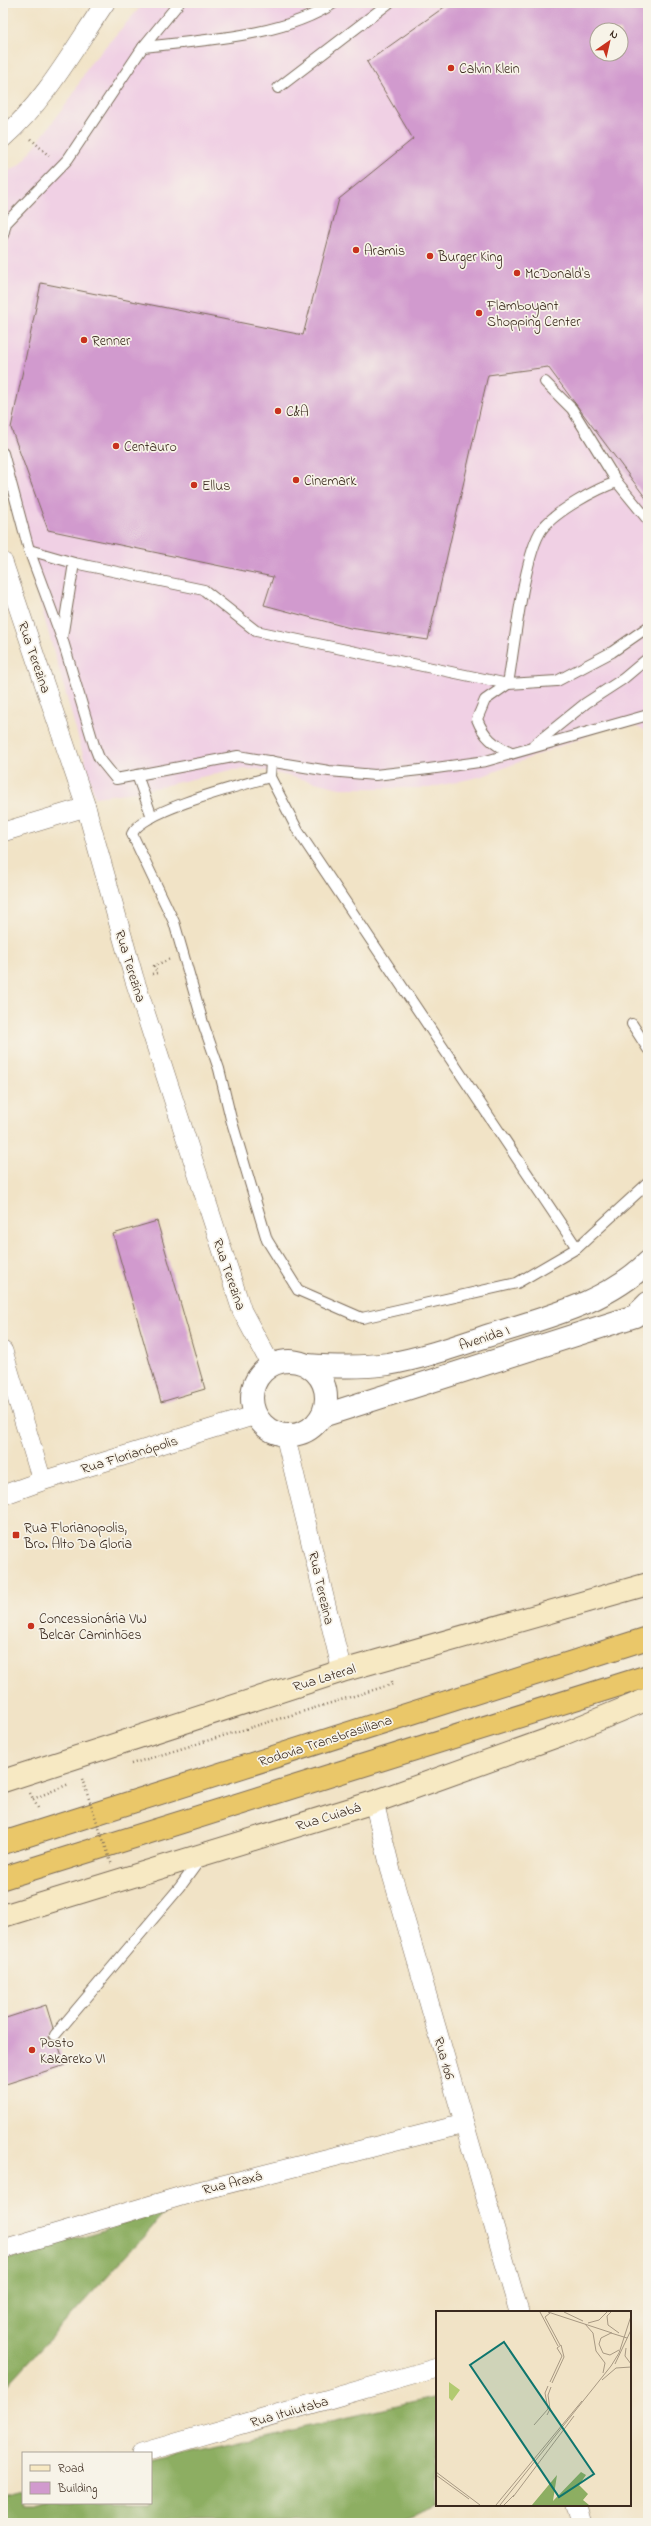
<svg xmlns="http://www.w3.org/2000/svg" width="651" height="2526" viewBox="0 0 651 2526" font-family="'Indie Flower',sans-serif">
  <rect width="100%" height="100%" fill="#f7f3e8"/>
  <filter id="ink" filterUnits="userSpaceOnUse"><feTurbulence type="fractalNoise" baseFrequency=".025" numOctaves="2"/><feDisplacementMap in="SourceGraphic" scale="8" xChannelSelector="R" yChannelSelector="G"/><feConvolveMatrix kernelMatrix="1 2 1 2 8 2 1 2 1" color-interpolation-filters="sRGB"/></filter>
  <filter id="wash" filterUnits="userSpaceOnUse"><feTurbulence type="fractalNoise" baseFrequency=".012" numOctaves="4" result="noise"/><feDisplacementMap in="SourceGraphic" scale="16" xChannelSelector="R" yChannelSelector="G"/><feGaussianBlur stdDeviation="0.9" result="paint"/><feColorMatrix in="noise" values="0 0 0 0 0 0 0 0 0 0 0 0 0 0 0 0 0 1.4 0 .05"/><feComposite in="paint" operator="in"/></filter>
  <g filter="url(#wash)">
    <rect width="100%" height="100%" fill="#f1e3c6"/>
    <path fill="#f0d0e4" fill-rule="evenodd" d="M144,3H648V732L635,726L609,727L483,776L429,788H340L258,769L231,770L141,791L95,797L3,472V174L21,164L71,98L89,65ZM597,30H621V54H597Z"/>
    <g fill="#8dae62" stroke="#646c40">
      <path d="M167,2211L3,2390V2260Z"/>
      <path d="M437,2397V2505H440L393,2523H3V2496L23,2491V2503H151V2462Z"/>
    </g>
    <g id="blocks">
      <g fill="#d19ace" fill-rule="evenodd">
        <path d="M450,3H648V501L548,367L488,375L428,640L350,628L264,605L273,577L48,530L11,428L41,283L303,335L339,199L413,139L367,62ZM597,30H621V54H597Z"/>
        <path d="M157,1221L205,1389L161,1402L113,1234Z"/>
        <path d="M46,2005L53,2028L49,2037L51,2040L57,2041L65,2065L3,2085V2019Z"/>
      </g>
    </g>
  </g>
  <g filter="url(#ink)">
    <use href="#blocks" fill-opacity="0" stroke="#7b6b59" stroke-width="1"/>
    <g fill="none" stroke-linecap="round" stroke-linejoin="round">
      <defs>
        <g id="service">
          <path d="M143,47C203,40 283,37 334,3"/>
          <path d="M278,88L389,3"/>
          <path d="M3,235L6,223L68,159L143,47L179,3"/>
          <path d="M545,382L572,409L617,482"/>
          <path d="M3,453L29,550L61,636"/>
          <path d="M29,550L74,563"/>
          <path d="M648,627L612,652L557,681L508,684L256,631L204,590L74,563L62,638L94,745L99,758L116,779L238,756L329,771L375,775L429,769L486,761L648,715"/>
          <path d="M534,745L586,703L623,679L648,658"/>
          <path d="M511,753C494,745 484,737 477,719L485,700L508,684C514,649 524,554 542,529C556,511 596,489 617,482L648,520"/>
          <path d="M271,761L270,777L298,831L577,1248"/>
          <path d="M137,775L152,817"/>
          <path d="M270,777C242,785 142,810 132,834L174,922L203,1023L219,1069L231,1119L267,1240L298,1290L362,1318L517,1283L577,1248L648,1183"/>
          <path d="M632,1024L648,1049"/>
          <path d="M55,2035L180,1887L201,1858"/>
        </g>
        <g id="minor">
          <path d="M3,138C46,100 73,50 105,3"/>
          <path d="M3,562L86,807L134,978L242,1311L271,1365"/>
          <path d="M3,832L86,807"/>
          <path d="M3,1351L42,1481"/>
          <path d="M285,1435L342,1671"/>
          <path d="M3,1495L42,1481L256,1415"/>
          <path d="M374,1802L392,1875L519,2312"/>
          <path d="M3,2249L195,2192L464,2124"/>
          <path d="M141,2453L437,2368"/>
          <path d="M577,2505L582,2523"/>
        </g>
        <g id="tertiary">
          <circle cx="289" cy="1398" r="37"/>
          <path d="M307,1365C334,1367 361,1368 388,1364C423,1358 457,1346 490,1335C546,1317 605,1304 648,1262"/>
          <path d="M322,1416L635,1316L648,1303"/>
        </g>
        <g id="secondary">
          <path d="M3,1781L342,1671L648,1584"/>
          <path d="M3,1916L374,1802L563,1734L648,1699"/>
        </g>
        <g id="motorway">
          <path d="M3,1843L648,1638"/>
          <path d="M3,1878L648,1676"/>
        </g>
      </defs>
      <use href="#service" stroke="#7b6b59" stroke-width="12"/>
      <use href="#minor" stroke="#7b6b59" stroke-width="20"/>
      <use href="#tertiary" stroke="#7b6b59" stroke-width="24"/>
      <use href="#secondary" stroke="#7b6b59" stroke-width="24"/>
      <use href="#motorway" stroke="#7b6b59" stroke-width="24"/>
      <g stroke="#7b6b59" stroke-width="2.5" stroke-dasharray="1 3" stroke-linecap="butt">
        <path d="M31,139L49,156"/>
        <path d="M152,974L157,973L154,966L170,959"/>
        <path d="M131,1764L393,1684L391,1679"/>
        <path d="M30,1793L39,1810"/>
        <path d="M33,1799L69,1784"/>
      </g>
      <use href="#service" stroke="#fff" stroke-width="10"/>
      <use href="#minor" stroke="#fff" stroke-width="19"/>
      <use href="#tertiary" stroke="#fff" stroke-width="22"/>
      <use href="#secondary" stroke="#f7e9c3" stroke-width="22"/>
      <use href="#motorway" stroke="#eac769" stroke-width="22"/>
      <path stroke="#7b6b59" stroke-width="2.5" stroke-dasharray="1 3" stroke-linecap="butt" d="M82,1779L112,1865"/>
    </g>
  </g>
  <g fill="#c8321e" stroke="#f7f3e8" stroke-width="1.5">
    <circle cx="451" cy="68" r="4"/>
    <circle cx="356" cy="250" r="4"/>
    <circle cx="430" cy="256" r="4"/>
    <circle cx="517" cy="273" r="4"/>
    <circle cx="479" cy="313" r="4"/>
    <circle cx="84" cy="340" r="4"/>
    <circle cx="278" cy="411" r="4"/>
    <circle cx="116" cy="446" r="4"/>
    <circle cx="296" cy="480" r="4"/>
    <circle cx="194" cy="485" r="4"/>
    <rect x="12" y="1531" width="8" height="8" rx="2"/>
    <circle cx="31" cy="1626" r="4"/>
    <circle cx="32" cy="2050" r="4"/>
  </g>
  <g text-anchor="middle" stroke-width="3.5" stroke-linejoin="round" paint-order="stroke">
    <g font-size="14" fill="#3b2a1e" stroke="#f7f3e8" text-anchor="start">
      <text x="459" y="73">Calvin Klein</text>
      <text x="364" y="255">Aramis</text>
      <text x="438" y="261">Burger King</text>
      <text x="525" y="278">McDonald's</text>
      <text x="487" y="310">Flamboyant<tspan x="487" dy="16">Shopping Center</tspan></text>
      <text x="92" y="345">Renner</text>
      <text x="286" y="416">C&amp;A</text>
      <text x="124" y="451">Centauro</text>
      <text x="304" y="485">Cinemark</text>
      <text x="202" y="490">Ellus</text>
      <text x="24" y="1532">Rua Florianopolis,<tspan x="24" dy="16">Bro. Alto Da Gloria</tspan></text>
      <text x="39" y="1623">Concessionária VW<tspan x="39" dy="16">Belcar Caminhões</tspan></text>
      <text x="40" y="2047">Posto<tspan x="40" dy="16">Kakareko VI</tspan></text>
    </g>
    <g font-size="14" fill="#3b2a1e" stroke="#f7f3e8">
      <text transform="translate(35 657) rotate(71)" y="5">Rua Terezina</text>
      <text transform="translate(131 966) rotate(73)" y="5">Rua Terezina</text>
      <text transform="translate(230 1274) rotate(71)" y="5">Rua Terezina</text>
      <text transform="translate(484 1337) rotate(-18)" y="5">Avenida I</text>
      <text transform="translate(129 1454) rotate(-17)" y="5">Rua Florianópolis</text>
      <text transform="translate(322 1588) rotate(77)" y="5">Rua Terezina</text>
      <text transform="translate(324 1677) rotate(-17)" y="5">Rua Lateral</text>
      <text transform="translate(325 1740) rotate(-18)" y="5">Rodovia Transbrasiliana</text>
      <text transform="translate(328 1816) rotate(-17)" y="5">Rua Cuiabá</text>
      <text transform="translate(445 2058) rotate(74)" y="5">Rua 106</text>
      <text transform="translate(232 2182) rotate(-14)" y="5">Rua Araxá</text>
      <text transform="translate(289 2411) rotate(-16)" y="5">Rua Ituiutaba</text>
    </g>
  </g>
  <g transform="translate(436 2311)">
    <rect width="195" height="195" fill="#f1e3c6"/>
    <path d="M13,71L24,79L16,90L13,87Z" fill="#b2ca70"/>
    <path d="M145,161L150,164L143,174L152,183L147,189L153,194H96L121,164L117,190Z" fill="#8dae62"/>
    <path fill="none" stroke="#a89983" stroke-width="1" d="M104,1L122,35M112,1L176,22M128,1L147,10M175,1L171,5L172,14L183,22M114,2L109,6L124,34M152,12L163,9L171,1M149,13L157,22L160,40L169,52L167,62M190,37L189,45L195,53M183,39L174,44L167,42L163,33L165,27L175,22L191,27M179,53L195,19M166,69L180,57L195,56M114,71L126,45L121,37L125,34L128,46L116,72M111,104L114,98L112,84L115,76M98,114L112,98L109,82L112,75M0,161L44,194M0,164L33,188M77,186L138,105M60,194L146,90M64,194L175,55L183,42L195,5M68,194L78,184"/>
    <path fill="#0f766e" fill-opacity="0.15" stroke="#0f766e" stroke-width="2" d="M68,31L158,163L123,186L34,54Z"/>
    <rect width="195" height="195" fill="none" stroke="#3b2a1e" stroke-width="2"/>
  </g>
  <rect width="651" height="2526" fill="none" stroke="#f7f3e8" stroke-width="16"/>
  <rect x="22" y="2452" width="130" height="52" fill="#f7f3e8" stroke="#aca397"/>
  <rect x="30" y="2465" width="20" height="6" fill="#f7e9c3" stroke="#aca397"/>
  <text x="58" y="2472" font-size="12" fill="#3b2a1e">Road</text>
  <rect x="30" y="2482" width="20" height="12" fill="#d19ace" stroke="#aca397"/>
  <text x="58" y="2492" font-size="12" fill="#3b2a1e">Building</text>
  <g transform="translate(609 42) rotate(34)"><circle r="19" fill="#f7f3e8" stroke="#aca397"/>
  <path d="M0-3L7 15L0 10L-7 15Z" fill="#c8321e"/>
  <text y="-6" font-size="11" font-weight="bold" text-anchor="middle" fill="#3b2a1e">N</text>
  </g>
</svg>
